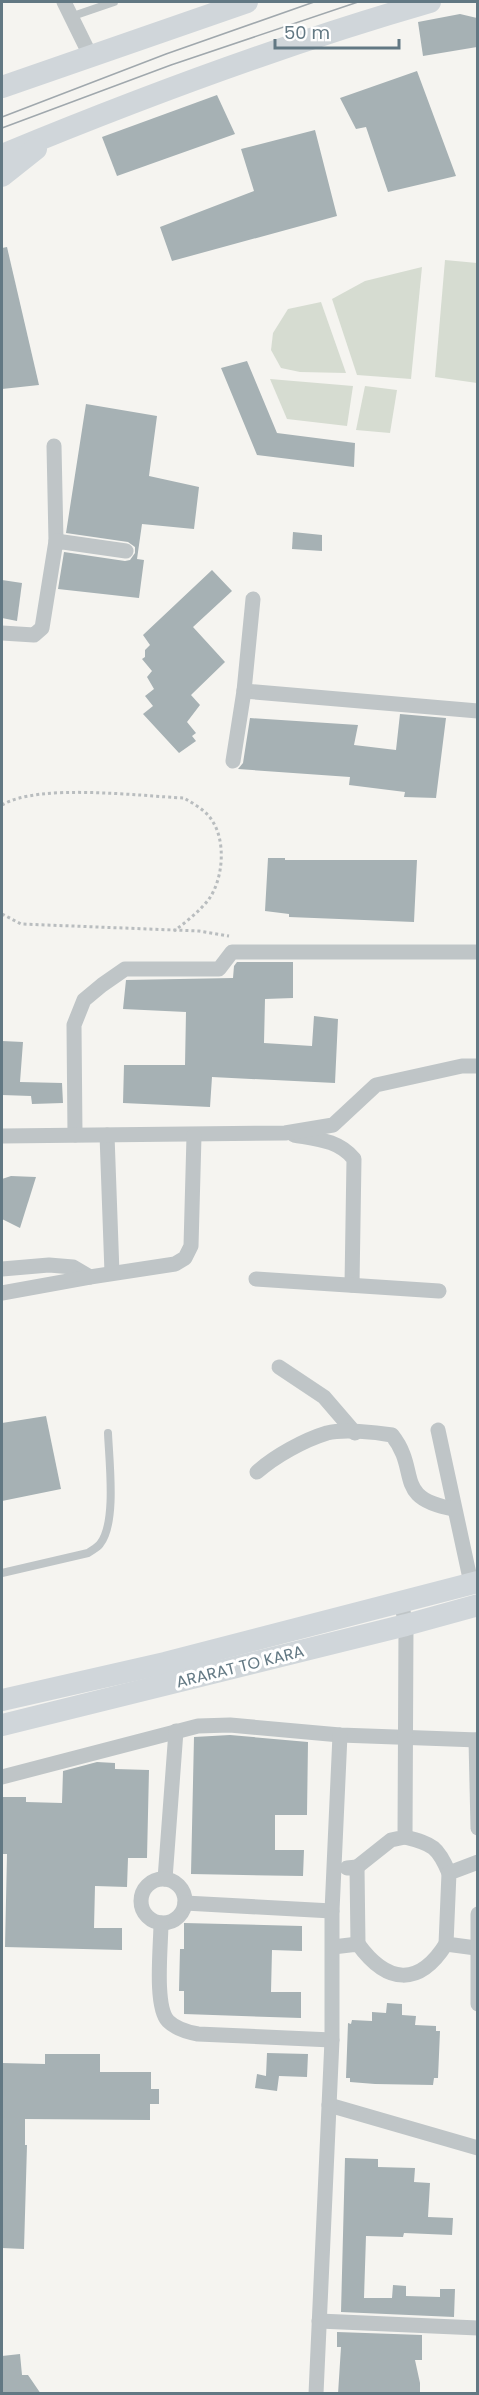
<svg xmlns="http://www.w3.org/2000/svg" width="479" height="2395" viewBox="0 0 479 2395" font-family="Poppins,sans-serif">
  <rect width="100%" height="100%" fill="#f5f4f0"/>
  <g fill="#d6dcd1">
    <path d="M445,260L477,263V383L435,377Z"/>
    <path d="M422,267L411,379L357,375L332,299L365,281Z"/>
    <path d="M321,302L346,373L300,372L281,368L271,350L273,333L288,309Z"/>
    <path d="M270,379L353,386L347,426L287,419Z"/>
    <path d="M365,386L397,390L390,433L356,430Z"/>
  </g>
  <g fill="#a6b1b4">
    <path d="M460,14L477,18V47L423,56L418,22Z"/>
    <path d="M417,71L456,176L388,192L366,127L356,129L340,98Z"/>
    <path d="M217,95L235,134L117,176L102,137Z"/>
    <path d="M315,130L337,216L172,261L160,227L254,191L241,149Z"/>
    <path d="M7,247L39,385L2,389V248Z"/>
    <path d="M247,361L277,433L355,443L354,467L257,455L221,368Z"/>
    <path d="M86,404L157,416L149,476L199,487L194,529L142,524L137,559L144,560L139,598L58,589L64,552L125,561L130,560L135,553V547L128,542L66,533Z"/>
    <path d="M293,532L322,535V551L292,549Z"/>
    <path d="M212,570L232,591L193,627L225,662L191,695L200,705L187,722L196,733L192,736L196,741L179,753L143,714L153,706L145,696L154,689L147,677L152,671L142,659L145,657V650L150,645L143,635Z"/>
    <path d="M2,580L22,583L17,621L2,618Z"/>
    <path d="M400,714L446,718L436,798L404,797L405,792L349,785L350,777L238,769L243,763L250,718L358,725L354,745L396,750Z"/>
    <path d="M268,858H285V860H417L414,922L289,917V914L265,911Z"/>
    <path d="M237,962H293V998L265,999L264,1043L312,1046L314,1016L338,1019L335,1083L212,1077L210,1107L123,1103L124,1065H185L186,1012L123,1009L126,980L233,978L234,966Z"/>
    <path d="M2,1041L23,1042L20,1082L62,1083L63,1103L32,1104L31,1096L2,1095Z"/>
    <path d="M11,1176L36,1177L20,1228L2,1219V1179Z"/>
    <path d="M46,1416L61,1489L2,1501V1423Z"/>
    <path d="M230,1735L308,1742L307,1815H275V1850H304L303,1876L191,1874L194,1737Z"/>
    <path d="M97,1762L115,1763V1769L149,1770L147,1858H128L127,1887L95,1886L94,1928H122V1950L5,1947L7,1854H2V1797H26V1802L62,1803L63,1771Z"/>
    <path d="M184,1923L302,1926V1951L272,1950L271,1992H301V2018L184,2014V1991H179L180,1949H184Z"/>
    <path d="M387,2003L402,2004V2015L416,2016L415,2025L436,2026V2031H440L438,2078H434L433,2085L375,2084L350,2082V2078H346L348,2023L351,2024L352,2020L372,2021V2012L386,2013Z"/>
    <path d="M267,2053L308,2054L307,2077L279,2076L277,2091L255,2088L257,2074L266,2076Z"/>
    <path d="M45,2054H100V2072H151V2089H159V2104H150V2120L25,2119V2145H27L24,2249L2,2248V2063L45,2064Z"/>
    <path d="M345,2158L378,2159V2167L415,2168L414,2182L430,2183L428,2217L453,2218L452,2235L404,2233L403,2237L366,2236L364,2298H392L393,2285L406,2286V2296L440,2297V2289H455L454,2317L341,2312Z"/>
    <path d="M337,2332L422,2335V2360H415L420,2383V2394H338L341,2347H337Z"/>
    <path d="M20,2354L22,2375H28L41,2394H2V2356Z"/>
  </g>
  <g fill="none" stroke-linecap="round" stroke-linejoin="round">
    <g stroke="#b9bdbf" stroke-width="3" stroke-dasharray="3 3" stroke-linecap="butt">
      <path d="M2,805C38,783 139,796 184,798C194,804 207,811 213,822C226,843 223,879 209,899C200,911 186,922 174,931"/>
      <path d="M2,914L21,924L199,931L229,936"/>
    </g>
    <g stroke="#bfc5c7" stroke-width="8">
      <path d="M73,16L114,2"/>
      <path d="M2,1573L88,1553C92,1550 97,1548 100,1544C117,1523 109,1460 108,1433"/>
    </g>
    <g stroke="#bfc5c7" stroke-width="15">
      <path d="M64,2L91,57"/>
      <path d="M54,446L56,541"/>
      <path d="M2,633L34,635L42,628L56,541L126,551"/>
      <path d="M244,691L478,711"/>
      <path d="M233,761L244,691L253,599"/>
      <path d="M75,1135L74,1025L84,1000L102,985L125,969H219L232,952H478"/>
      <path d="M107,1135L112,1273"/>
      <path d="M294,1135C316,1139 339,1140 354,1159L352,1285"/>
      <path d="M2,1136L285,1133L333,1125L376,1085L462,1066H478"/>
      <path d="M2,1269L49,1265L73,1267L90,1277"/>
      <path d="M256,1279L439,1291"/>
      <path d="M2,1293L90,1277L175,1264L185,1258L191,1246L194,1136"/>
      <path d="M279,1367L324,1397L355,1433"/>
      <path d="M438,1430L471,1583"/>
      <path d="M257,1472C275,1456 304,1440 327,1433C343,1429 375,1432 392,1435C421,1472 392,1498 454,1509"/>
      <path d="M476,1740L478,1828"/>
      <path d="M2,1777L198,1726L230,1725L340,1735L478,1740"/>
      <path d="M405,1837C433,1844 438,1847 449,1873"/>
      <path d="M357,1867L391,1840L405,1837L406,1625L401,1602"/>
      <path d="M347,1868L357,1867L358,1944"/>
      <path d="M165,1879L176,1731"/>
      <circle cx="163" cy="1901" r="22"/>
      <path d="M185,1903L332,1911"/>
      <path d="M478,1914V2004"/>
      <path d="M161,1923C161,1945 154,2006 168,2021C176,2029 187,2032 198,2034L332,2040"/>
      <path d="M333,1947L358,1944C387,1984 419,1987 446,1944"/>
      <path d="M476,1948L446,1944L449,1873L478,1862"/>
      <path d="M329,2105L478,2148"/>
      <path d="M319,2321L478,2328"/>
      <path d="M316,2394L332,2040V1911L340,1735"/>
    </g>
    <g stroke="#d0d6da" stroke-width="22">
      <path d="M2,87L247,2"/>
      <path d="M2,155C142,97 284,44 430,2"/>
      <path d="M2,176L36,149"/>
      <path d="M2,1700L165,1663L478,1582"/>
      <path d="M2,1725L406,1625L478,1605"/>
    </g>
    <g stroke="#a0a8ad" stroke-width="1.5">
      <path d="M2,117L166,54L314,2"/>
      <path d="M2,128L171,65L358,2"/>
    </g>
  </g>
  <g text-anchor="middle" stroke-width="6" stroke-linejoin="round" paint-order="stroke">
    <g font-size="16" fill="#627883" stroke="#fff">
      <text transform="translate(240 1666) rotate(-14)" y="6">ARARAT TO KARA</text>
    </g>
  </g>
  <rect width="479" height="2395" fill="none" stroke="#627883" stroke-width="6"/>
  <path d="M275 39v9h124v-9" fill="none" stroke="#627883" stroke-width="3"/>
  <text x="284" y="39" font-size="18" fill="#627883" stroke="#ffffff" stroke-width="4.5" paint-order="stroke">50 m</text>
</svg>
